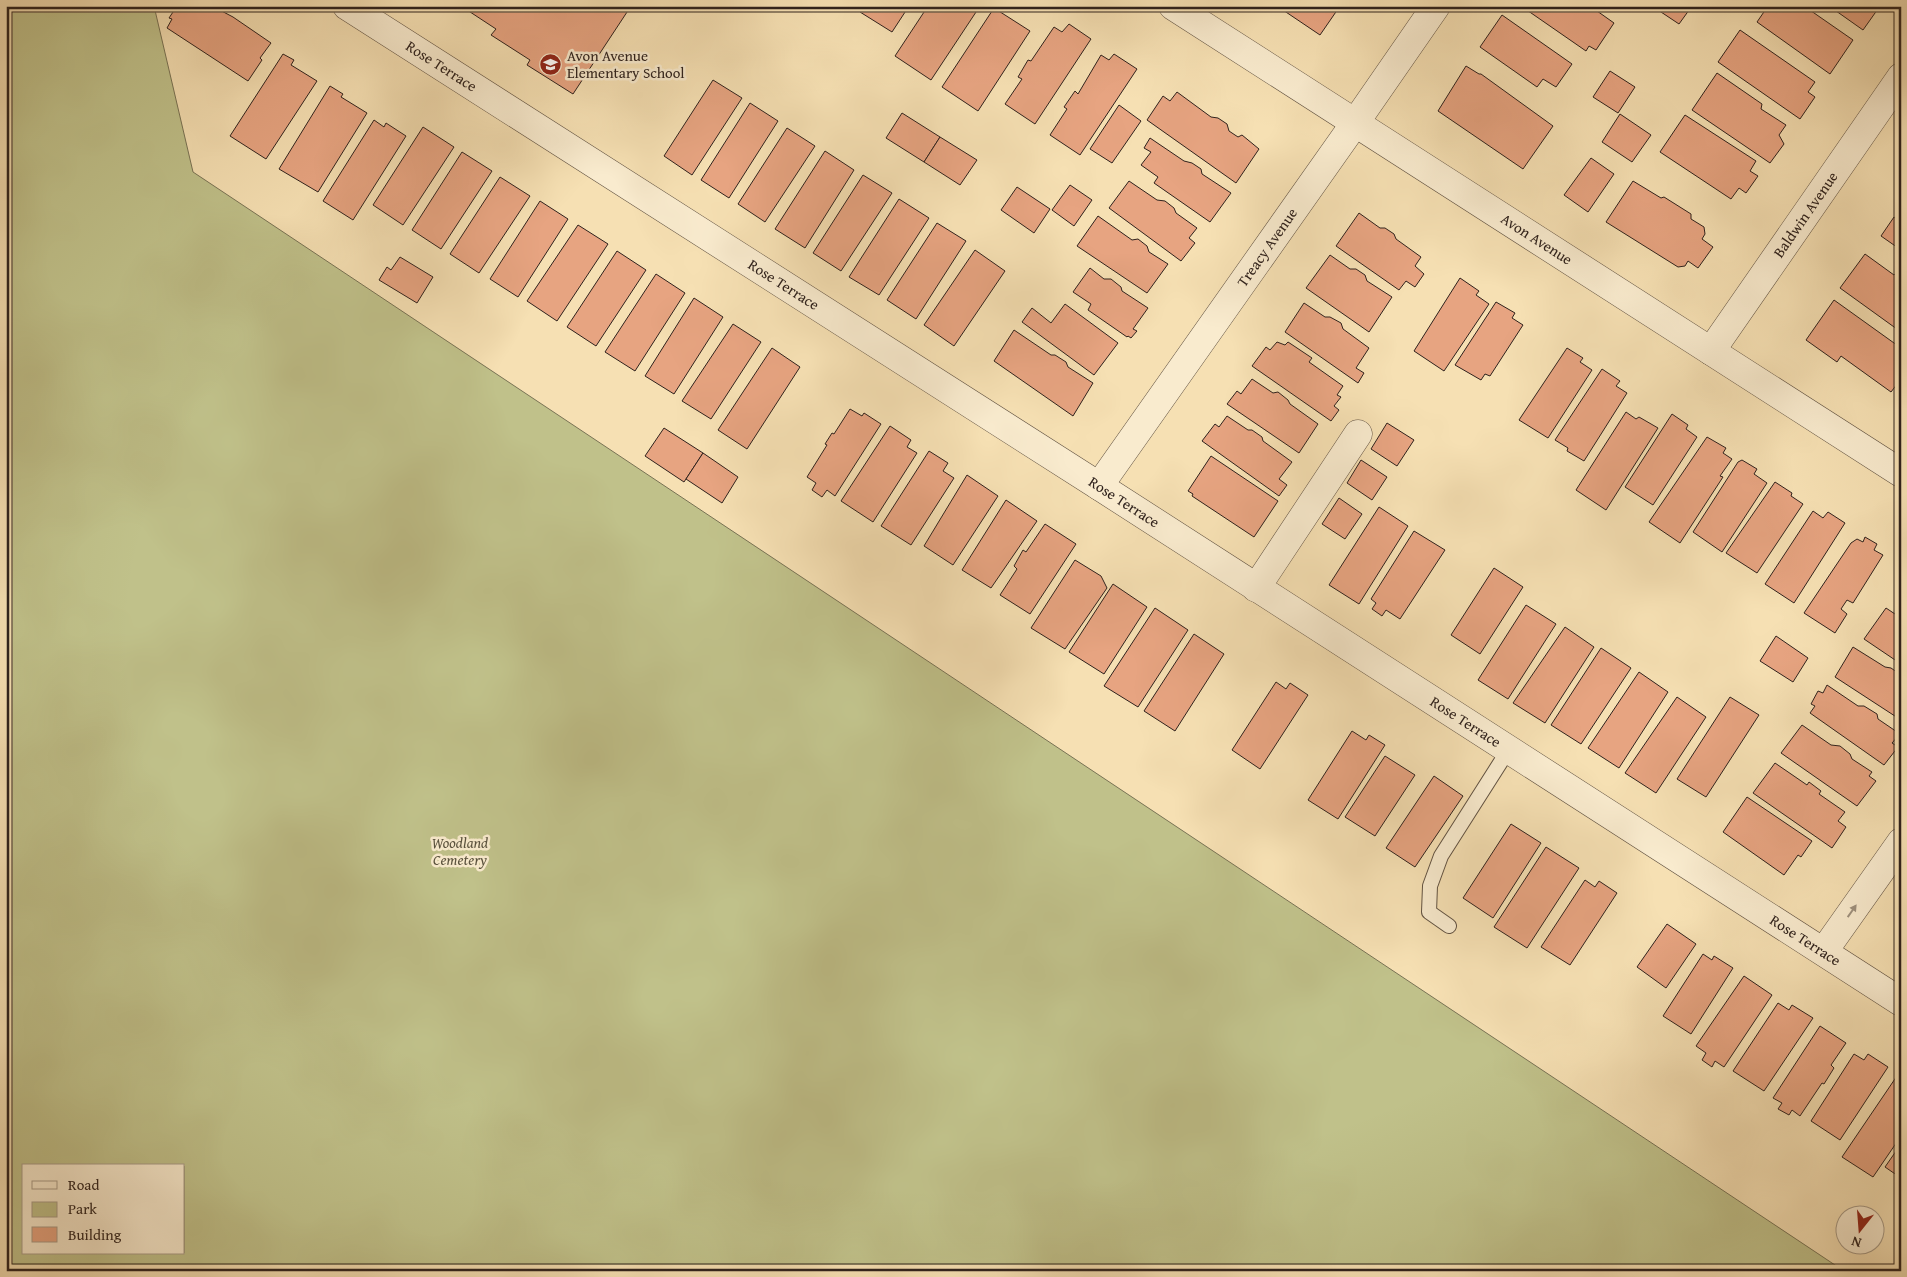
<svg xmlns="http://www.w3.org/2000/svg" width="1907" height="1277" viewBox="0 0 1907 1277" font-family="'Gentium Book Plus',serif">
  <rect width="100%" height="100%" fill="#f6e0b3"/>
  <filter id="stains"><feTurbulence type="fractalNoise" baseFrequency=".004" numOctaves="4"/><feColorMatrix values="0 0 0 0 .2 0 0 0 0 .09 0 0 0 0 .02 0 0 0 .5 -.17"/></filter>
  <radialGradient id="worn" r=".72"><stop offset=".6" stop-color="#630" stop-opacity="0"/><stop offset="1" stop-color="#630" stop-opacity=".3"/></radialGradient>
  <path fill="#c0c18a" stroke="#787254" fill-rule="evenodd" d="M6,6H154L193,172L1844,1271H6ZM24,1166H184V1253H24Z"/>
  <g fill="#e7a481" stroke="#2f221d">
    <path d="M177,6H212L233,17L271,43L260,58L262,60L248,81L167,28L172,19L169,18Z"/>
    <path d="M461,6H631L573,94L527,65L530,60L491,35L496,29Z"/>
    <path d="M864,6H909L892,32L860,12Z"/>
    <path d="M928,6H980L931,80L895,56Z"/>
    <path d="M1277,6H1340L1320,35Z"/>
    <path d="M1521,6H1590L1614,23L1596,50L1589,46L1586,51Z"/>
    <path d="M1656,6H1692L1679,24L1655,8Z"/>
    <path d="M1768,6H1804L1853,40L1830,74L1757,22Z"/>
    <path d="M1829,6H1880L1863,30Z"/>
    <path d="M994,8L1030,31L978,111L942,87Z"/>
    <path d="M1502,15L1572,64L1556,87L1543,79L1537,87L1480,47Z"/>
    <path d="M1069,24L1091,39L1035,124L1005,104L1022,79L1018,77L1028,60L1031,61L1054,27L1062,32Z"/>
    <path d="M1740,30L1815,82L1808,92L1815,97L1800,119L1718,62Z"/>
    <path d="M283,54L294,60L291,65L317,81L266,159L230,136Z"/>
    <path d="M1114,54L1137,69L1080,155L1050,135L1067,109L1064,107L1075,91L1078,94L1101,55L1109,60Z"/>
    <path d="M1466,66L1479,74H1481L1553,126L1523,169L1438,111Z"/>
    <path d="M1610,71L1635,87L1618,113L1593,97Z"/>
    <path d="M1717,73L1762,104L1761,109L1786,125L1779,135L1784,144L1770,163L1692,110Z"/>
    <path d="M713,80L742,98L692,175L664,156Z"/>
    <path d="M330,86L343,94L341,97L367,113L318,192L279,169Z"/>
    <path d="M1177,92L1211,117L1218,118L1227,124L1229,131L1238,137L1242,135L1259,149L1236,183L1147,120L1163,96L1170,101Z"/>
    <path d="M750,103L778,121L729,198L701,180Z"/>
    <path d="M1119,105L1141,121L1112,163L1090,149Z"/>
    <path d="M902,113L940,137L924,162L886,138Z"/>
    <path d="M1620,114L1651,135L1632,162L1602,142Z"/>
    <path d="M1685,115L1756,161L1750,171L1758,176L1746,193L1739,188L1731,199L1660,152Z"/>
    <path d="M374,120L384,127L386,123L406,136L353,220L323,201Z"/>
    <path d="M423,127L454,147L403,225L373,205Z"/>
    <path d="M787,128L815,146L765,222L738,204Z"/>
    <path d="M940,137L977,160L960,185L924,162Z"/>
    <path d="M1150,138L1184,161L1192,163L1201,169L1202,174L1231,193L1210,222L1154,183L1158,177L1141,165L1151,152L1144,148Z"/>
    <path d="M825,151L854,170L805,248L775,229Z"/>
    <path d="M462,152L492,171L441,249L412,230Z"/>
    <path d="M1591,158L1614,174L1588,212L1564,195Z"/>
    <path d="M863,175L892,193L841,271L813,253Z"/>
    <path d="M500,177L530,196L479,273L450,254Z"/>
    <path d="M1129,181L1157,200L1165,201L1174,208L1176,213L1197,228L1189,238L1195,243L1181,261L1109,208Z"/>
    <path d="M1633,181L1661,198L1664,197L1691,214V219L1704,227L1705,234L1702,239L1713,247L1698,268L1688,261L1685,266L1678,267L1606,222Z"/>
    <path d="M1070,185L1092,200L1074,226L1052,210Z"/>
    <path d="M1017,187L1050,209L1034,233L1001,210Z"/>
    <path d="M899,199L929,218L879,295L849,277Z"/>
    <path d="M540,201L568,219L518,297L490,279Z"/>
    <path d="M1359,213L1380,228H1385L1394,234L1396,239L1421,257L1415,266L1424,274L1415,287L1406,281L1399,290L1336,246Z"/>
    <path d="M1098,216L1132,240L1138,239L1147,246L1149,252L1168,264L1147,293L1077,246Z"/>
    <path d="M1894,217L1899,221L1901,218V250L1881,236Z"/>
    <path d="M937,223L966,241L916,319L887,300Z"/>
    <path d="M578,225L608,244L557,321L527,301Z"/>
    <path d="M975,250L1005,271L954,346L924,325Z"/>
    <path d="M617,251L646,270L596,346L567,327Z"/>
    <path d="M1865,254L1894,275L1898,271L1901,273V332L1840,288Z"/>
    <path d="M1330,255L1350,269H1356L1365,275L1367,281L1392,297L1369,332L1306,288Z"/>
    <path d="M400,257L433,277L417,303L379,280L387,267L391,270Z"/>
    <path d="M1090,268L1104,279H1111L1121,287L1122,291L1148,308L1133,329L1137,331L1131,338L1128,336L1127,337L1088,310L1091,304L1073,292Z"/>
    <path d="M656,274L685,293L635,371L605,352Z"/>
    <path d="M1460,278L1479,291L1476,295L1489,304L1444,371L1414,351Z"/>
    <path d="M694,298L723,317L674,394L645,376Z"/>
    <path d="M1834,300L1901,348V379L1891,392L1841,356L1837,362L1806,340Z"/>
    <path d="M1496,302L1515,313L1512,318L1523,325L1490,376L1485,374L1481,380L1455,365Z"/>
    <path d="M1304,303L1325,317H1330L1341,323L1343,329L1369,348L1356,368L1364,373L1358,383L1285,332Z"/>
    <path d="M1065,304L1118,343L1094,375L1022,322L1032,308L1051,323Z"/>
    <path d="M733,324L761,342L711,419L682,401Z"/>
    <path d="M1014,330L1051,355H1055L1066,362L1068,367L1093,383L1073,416L994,361Z"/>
    <path d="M1277,342L1285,345L1288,342L1312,358L1309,362L1343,386L1337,395L1341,397L1334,406L1339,410L1331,421L1252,366L1266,347L1270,350Z"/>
    <path d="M772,348L800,367L747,449L718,430Z"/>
    <path d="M1567,348L1583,358L1580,362L1592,370L1548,438L1519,420Z"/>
    <path d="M1602,369L1620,381L1616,386L1627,393L1584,461L1567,451L1568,448L1555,440Z"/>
    <path d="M1252,379L1273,393L1278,392L1288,400L1290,404L1318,424L1299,453L1227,404L1237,391L1241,394Z"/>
    <path d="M850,409L862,416L864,413L881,424L835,496L827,490L822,497L812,490L816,483L807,477L827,445L825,444L832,433L834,434Z"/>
    <path d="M1626,412L1636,419L1639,417L1658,428L1606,510L1576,490Z"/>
    <path d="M1672,414L1688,425L1686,429L1697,437L1653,505L1625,487Z"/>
    <path d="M1227,416L1248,430H1252L1262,437L1263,441L1292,462L1279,479L1287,485L1279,496L1202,441L1215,424L1219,427Z"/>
    <path d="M1387,423L1414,440L1397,466L1371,449Z"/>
    <path d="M890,426L911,440L907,447L917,453L873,522L841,501Z"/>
    <path d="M664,428L703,453L684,482L645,456Z"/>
    <path d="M1707,437L1726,448L1723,453L1732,459L1720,476L1723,477L1680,543L1649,522Z"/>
    <path d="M929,451L948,463L943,471L954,478L911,545L881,526Z"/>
    <path d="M703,453L738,477L722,503L686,479Z"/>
    <path d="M1211,456L1278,501L1254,537L1192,496L1193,494L1188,491Z"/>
    <path d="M1361,460L1387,477L1372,500L1347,483Z"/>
    <path d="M1742,460L1757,469L1754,474L1767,483L1722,552L1693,532L1738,462Z"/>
    <path d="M967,475L998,496L953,565L924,546Z"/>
    <path d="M1775,482L1792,493L1791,496L1803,504L1757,573L1726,553Z"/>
    <path d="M1339,498L1362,514L1345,539L1322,524Z"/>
    <path d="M1006,500L1037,521L991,588L962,570Z"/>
    <path d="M1379,507L1408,526L1359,604L1329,585Z"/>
    <path d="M1813,511L1823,518L1828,512L1845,523L1794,603L1765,584Z"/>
    <path d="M1045,524L1076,544L1030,614L1000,595L1017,569L1014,566L1023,550L1026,552Z"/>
    <path d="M1414,531L1445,550L1400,619L1386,610L1382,616L1372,609L1376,603L1371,599Z"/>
    <path d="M1865,537L1877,544L1874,550L1883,555L1853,603L1847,600L1841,609L1847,614L1835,633L1804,613L1851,543L1857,539L1863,542Z"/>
    <path d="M1075,560L1101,576L1107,588L1065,649L1031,628Z"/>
    <path d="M1494,568L1523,587L1480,654L1451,635Z"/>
    <path d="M1113,584L1147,607L1104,674L1069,652Z"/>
    <path d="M1526,605L1556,624L1508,699L1478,680Z"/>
    <path d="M1155,608L1188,630L1138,707L1104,686Z"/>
    <path d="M1886,608L1901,618V664L1864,639Z"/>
    <path d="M1565,627L1594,647L1545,723L1513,703Z"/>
    <path d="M1194,634L1224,654L1175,731L1144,711Z"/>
    <path d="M1776,636L1808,658L1793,682L1760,661Z"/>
    <path d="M1853,647L1885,667L1891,668L1901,675V720L1835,677Z"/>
    <path d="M1601,648L1631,668L1581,744L1551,725Z"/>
    <path d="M1639,672L1668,692L1619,768L1588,748Z"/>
    <path d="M1276,682L1286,689L1290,683L1308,695L1260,769L1232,750Z"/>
    <path d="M1827,685L1858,706H1864L1877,714L1878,719L1900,734L1892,743L1898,747L1884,765L1810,713L1815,706L1811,704L1818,691L1823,693Z"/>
    <path d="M1677,697L1706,717L1656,793L1625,773Z"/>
    <path d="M1730,697L1759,715L1706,797L1677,779Z"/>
    <path d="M1802,725L1831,745L1840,746L1850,754L1852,759L1872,772L1869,776L1876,781L1857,806L1781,753Z"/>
    <path d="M1352,731L1366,740L1369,735L1385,745L1338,819L1308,800Z"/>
    <path d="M1385,756L1415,775L1375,836L1345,817Z"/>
    <path d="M1775,763L1807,785L1809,782L1821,791L1819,794L1845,812L1838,821L1846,827L1832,848L1753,793Z"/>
    <path d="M1434,776L1463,796L1415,867L1386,848Z"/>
    <path d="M1747,797L1812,841L1801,857L1798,855L1784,875L1723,832Z"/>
    <path d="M1511,824L1541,843L1493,918L1463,898Z"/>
    <path d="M1546,847L1579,868L1527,948L1494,927Z"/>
    <path d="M1585,880L1595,887L1599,881L1617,893L1570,965L1541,947Z"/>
    <path d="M1667,924L1696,944L1666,988L1637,967Z"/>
    <path d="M1703,954L1712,960L1714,956L1733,968L1691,1034L1663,1016Z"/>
    <path d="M1744,976L1772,995L1724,1067L1715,1061L1712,1067L1702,1060L1706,1053L1696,1046Z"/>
    <path d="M1778,1003L1789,1010L1792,1005L1813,1018L1764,1091L1733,1071Z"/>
    <path d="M1820,1026L1846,1043L1831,1065L1834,1068L1824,1084L1822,1083L1800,1116L1792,1110L1789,1115L1778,1109L1782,1103L1773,1098Z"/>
    <path d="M1854,1054L1864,1060L1868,1054L1888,1067L1840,1140L1811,1121Z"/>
    <path d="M1901,1070V1136L1873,1177L1842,1157Z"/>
    <path d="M1901,1144V1178L1885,1167Z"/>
  </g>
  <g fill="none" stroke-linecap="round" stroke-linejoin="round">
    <defs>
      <path id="service" d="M1449,926L1429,912L1430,886L1441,856L1509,749"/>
      <g id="minor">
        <path id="s1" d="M347,6L1099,486L1901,1002"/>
        <path id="s2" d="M1711,351L1901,77"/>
        <path id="s3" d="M1099,486L1355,123L1436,6"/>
        <path d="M1256,588L1358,434"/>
        <path d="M1824,951L1901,842"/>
      </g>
      <g id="tertiary">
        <path id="s4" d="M1173,6L1901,473"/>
      </g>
    </defs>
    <use href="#service" stroke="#615242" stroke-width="16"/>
    <use href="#minor" stroke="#615242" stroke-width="29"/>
    <use href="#tertiary" stroke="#615242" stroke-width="29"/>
    <use href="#service" stroke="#f9ebce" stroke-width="14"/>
    <use href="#minor" stroke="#f9ebce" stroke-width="28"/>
    <use href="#tertiary" stroke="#f9ebce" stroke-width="28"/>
  </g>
  <defs><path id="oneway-solid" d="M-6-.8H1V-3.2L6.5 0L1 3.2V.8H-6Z" transform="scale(1.25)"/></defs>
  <use fill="#9e917e" href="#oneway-solid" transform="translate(1852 911) rotate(-55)"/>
  <defs>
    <symbol id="school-disc" viewBox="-11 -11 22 22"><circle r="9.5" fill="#8f2418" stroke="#f9ebce"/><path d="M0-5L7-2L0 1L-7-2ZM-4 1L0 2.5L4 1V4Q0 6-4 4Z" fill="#fff"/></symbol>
  </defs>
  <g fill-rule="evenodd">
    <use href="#school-disc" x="538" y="52" width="25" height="25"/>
  </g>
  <g text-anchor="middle" stroke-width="5" stroke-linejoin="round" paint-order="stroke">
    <g font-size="15" fill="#2f221d" stroke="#f9ebce" text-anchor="start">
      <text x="567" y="61">Avon Avenue<tspan x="567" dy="17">Elementary School</tspan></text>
    </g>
    <g font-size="15" fill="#2f221d" stroke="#f9ebce">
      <text dy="5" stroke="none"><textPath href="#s1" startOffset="112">Rose Terrace</textPath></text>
      <text dy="5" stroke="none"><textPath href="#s2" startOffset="166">Baldwin Avenue</textPath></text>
      <text dy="5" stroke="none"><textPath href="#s4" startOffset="432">Avon Avenue</textPath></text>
      <text dy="5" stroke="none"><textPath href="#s3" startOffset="292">Treacy Avenue</textPath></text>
      <text dy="5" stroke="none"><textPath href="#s1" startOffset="518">Rose Terrace</textPath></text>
      <text dy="5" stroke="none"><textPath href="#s1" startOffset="922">Rose Terrace</textPath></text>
      <text dy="5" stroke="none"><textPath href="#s1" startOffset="1328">Rose Terrace</textPath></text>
      <text dy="5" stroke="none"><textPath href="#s1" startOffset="1732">Rose Terrace</textPath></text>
    </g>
    <g font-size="15" font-style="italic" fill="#5a523e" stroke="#f9ebce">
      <text x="460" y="848">Woodland<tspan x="460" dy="17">Cemetery</tspan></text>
    </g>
  </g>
  <rect width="1907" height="1277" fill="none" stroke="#f6e0b3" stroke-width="25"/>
  <rect x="8" y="8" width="1892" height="1262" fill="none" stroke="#2f221d" stroke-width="2.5"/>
  <rect x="12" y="12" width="1882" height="1252" fill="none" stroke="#2f221d"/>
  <rect x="22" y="1164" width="162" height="90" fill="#f9ebce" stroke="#a89b87"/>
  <rect x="32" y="1181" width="25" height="8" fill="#f9ebce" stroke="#a89b87"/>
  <text x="68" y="1190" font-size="15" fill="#2f221d">Road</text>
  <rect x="32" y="1202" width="25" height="15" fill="#c0c18a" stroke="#a89b87"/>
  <text x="68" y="1214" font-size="15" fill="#2f221d">Park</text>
  <rect x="32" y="1227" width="25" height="15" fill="#e7a481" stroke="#a89b87"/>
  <text x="68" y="1240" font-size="15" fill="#2f221d">Building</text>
  <g transform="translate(1860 1230) rotate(197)"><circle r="24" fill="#f9ebce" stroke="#a89b87"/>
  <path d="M0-4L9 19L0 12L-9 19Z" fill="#8f2418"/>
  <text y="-8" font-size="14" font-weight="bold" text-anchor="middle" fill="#2f221d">N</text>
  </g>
  <rect width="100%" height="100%" filter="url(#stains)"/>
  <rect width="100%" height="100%" fill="url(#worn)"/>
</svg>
